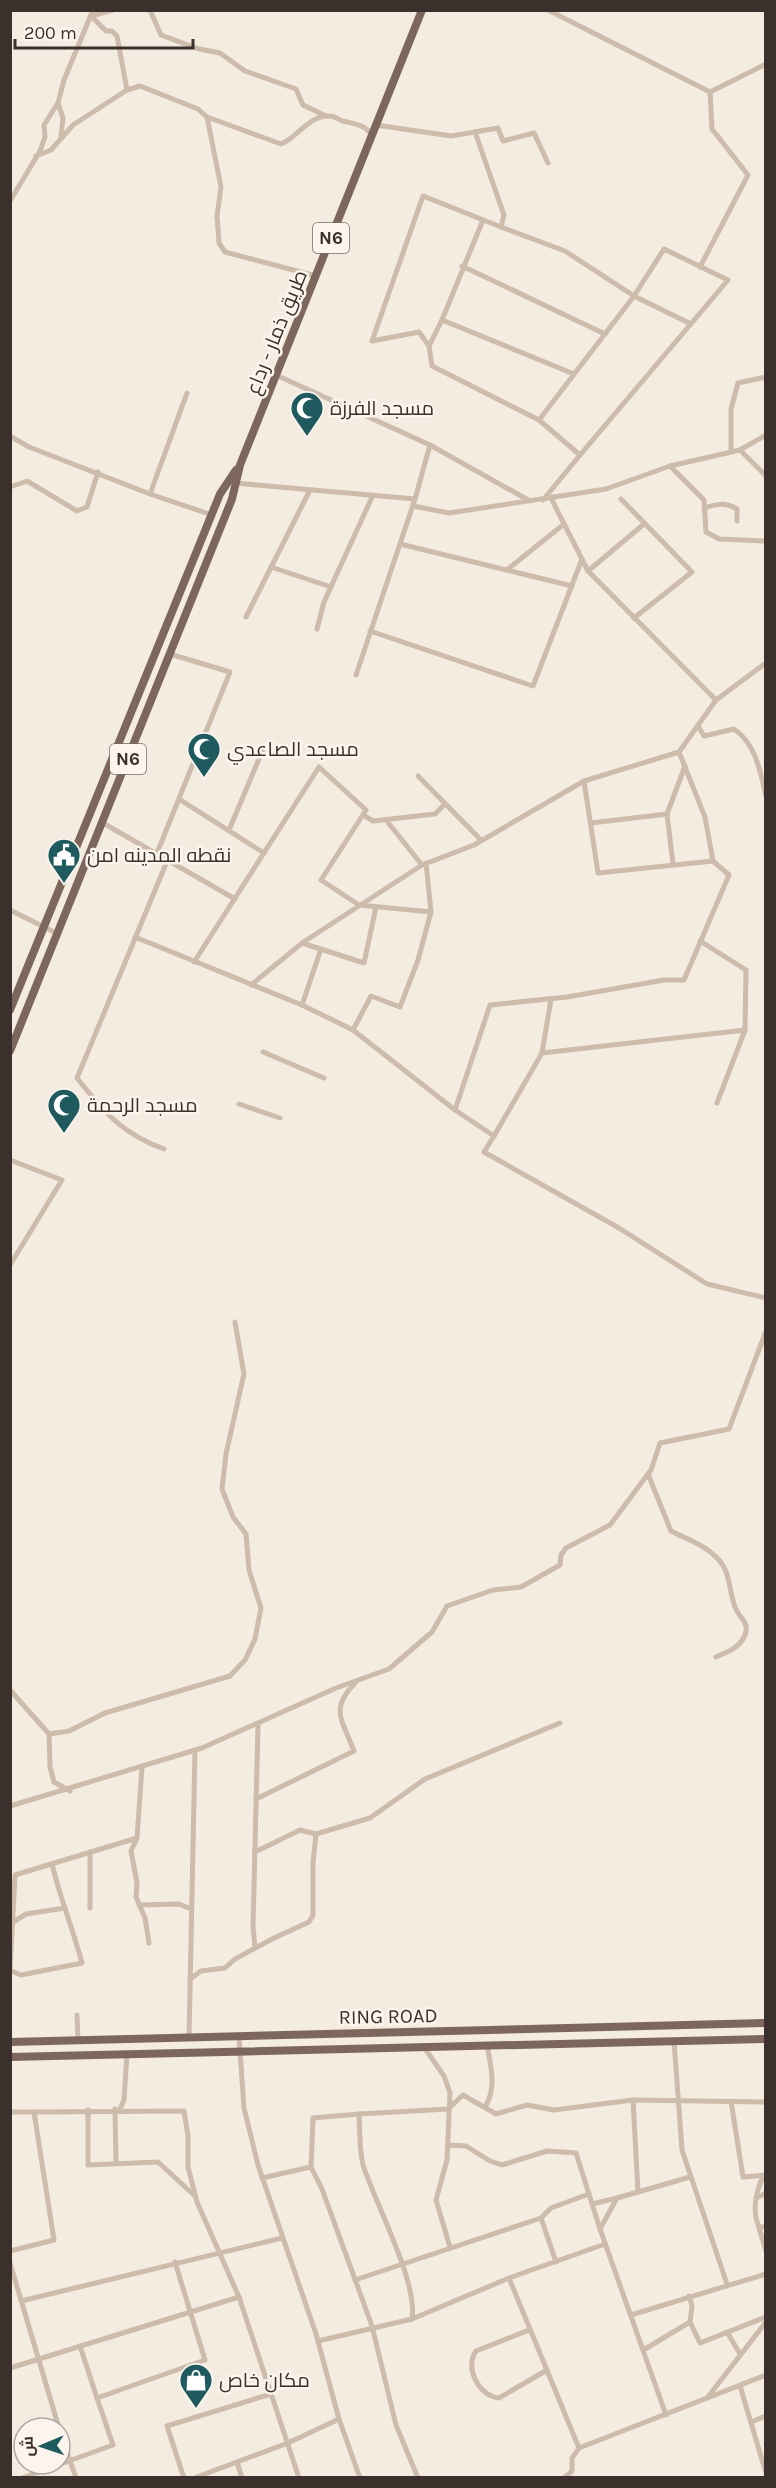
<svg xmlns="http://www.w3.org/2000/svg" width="776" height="2488" viewBox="0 0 776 2488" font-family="Karla,Cairo,sans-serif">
  <rect width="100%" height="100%" fill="#f4ebe1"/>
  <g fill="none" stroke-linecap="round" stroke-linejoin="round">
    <g stroke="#cdbbac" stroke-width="5">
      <path d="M150,10L161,35L199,49L220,53L245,71L296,89L303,105L326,116"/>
      <path d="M548,10L710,92L766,64"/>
      <path d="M91,16L106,31H112L117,36L127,90L140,86L198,109L207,117L221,187L217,216L219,243L225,252L316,276"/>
      <path d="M91,16L113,10"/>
      <path d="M58,103L63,118L61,136"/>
      <path d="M207,117L281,144C297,138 310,114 330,116C335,116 339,120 343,121C357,125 362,123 372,135"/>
      <path d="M376,125L451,136L498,128L503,141L534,133L548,163"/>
      <path d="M36,156L51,150L73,125L127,90"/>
      <path d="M10,201L40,151L45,137L44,125L58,103L64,80L93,10"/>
      <path d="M483,220L442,320L429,346L432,366L539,420L580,455L543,500"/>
      <path d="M501,227L565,251L634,296L691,324"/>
      <path d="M462,266L605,334"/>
      <path d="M700,267L748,175L712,129L710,92"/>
      <path d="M442,320L574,374"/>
      <path d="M372,341L423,196L501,227L504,215L475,132"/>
      <path d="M372,341L419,332L429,346"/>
      <path d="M276,375L430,445L530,501"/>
      <path d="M539,420L634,296L664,249L728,280L580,455"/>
      <path d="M10,436L29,447L150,494L212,515"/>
      <path d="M740,450L766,476"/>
      <path d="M731,452V409L738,383L766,377"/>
      <path d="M670,466L704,500L706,532L719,539L766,541"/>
      <path d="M235,483L415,499L356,675"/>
      <path d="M10,487L27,481L77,511L87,507L98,472"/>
      <path d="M150,494L187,393"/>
      <path d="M551,498L588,571L716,700"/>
      <path d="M415,499L430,445"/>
      <path d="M621,499L692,572L634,618"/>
      <path d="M413,506L449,513L606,489L670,466L740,450L766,435"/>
      <path d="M704,508C717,504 725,502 737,509V521"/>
      <path d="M400,544L572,586"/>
      <path d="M271,567L331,587"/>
      <path d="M508,569L564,524"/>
      <path d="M588,571L644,524"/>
      <path d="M246,617L310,490"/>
      <path d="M317,629L324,602L373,495"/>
      <path d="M370,631L533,686L582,559"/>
      <path d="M698,726L704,736L734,729C756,744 760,771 766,796"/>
      <path d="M418,776L481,840"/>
      <path d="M584,781L598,873L713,861"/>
      <path d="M179,799L264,853"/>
      <path d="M363,815L373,821L435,814L445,804"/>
      <path d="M386,820L422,865"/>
      <path d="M103,823L235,899"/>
      <path d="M591,823L667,814"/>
      <path d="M229,830L264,747"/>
      <path d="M157,853L230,672L170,654"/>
      <path d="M673,864L667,814L685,766"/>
      <path d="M10,910L58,934"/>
      <path d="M135,937L302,1005L353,1030L455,1110L494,1136L542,1053L551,999"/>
      <path d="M700,941L746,970L745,1030L717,1103"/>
      <path d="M302,943L364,963L376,907"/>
      <path d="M194,962L319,767L366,810L321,880L359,905L431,912"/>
      <path d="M251,985L302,943L422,865L474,845L584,781L679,752L716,700L766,663"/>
      <path d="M302,1005L321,949"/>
      <path d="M353,1030L371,996L400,1007L418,960L431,912L426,863"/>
      <path d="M263,1052L324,1078"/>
      <path d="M542,1053L745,1030"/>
      <path d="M239,1104L280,1118"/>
      <path d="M455,1110L490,1005L567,997L664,980H684L729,875L713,861L705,817L679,752"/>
      <path d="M494,1136L484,1152L619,1228L707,1284L766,1298"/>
      <path d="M164,1149C122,1134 104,1112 77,1078L168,859"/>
      <path d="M10,1160L62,1180L10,1265"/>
      <path d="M648,1474L671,1531C686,1539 703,1544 715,1556C731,1570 728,1588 735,1607C739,1618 750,1622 745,1635C740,1648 727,1652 716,1657"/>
      <path d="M10,1690L49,1734L50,1767L54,1782L70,1791"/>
      <path d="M49,1734L69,1731L105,1713L230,1676L245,1660L255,1639L261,1608L249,1570L246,1534L233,1517L222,1489L226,1454L244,1374L235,1322"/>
      <path d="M256,1799L354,1751C342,1719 329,1709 356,1682"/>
      <path d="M10,1806L202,1748L336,1688L389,1669L432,1632L447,1606L493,1590L521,1587L560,1565L561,1555L566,1548L610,1525L651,1470L660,1443L729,1429L766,1331"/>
      <path d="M137,1838L142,1767"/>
      <path d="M90,1852V1908"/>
      <path d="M255,1852L300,1830L316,1834L370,1818L425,1779L560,1723"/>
      <path d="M139,1905L179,1904L191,1909"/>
      <path d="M13,1922L26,1914L65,1908"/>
      <path d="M255,1948L253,1926L258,1724"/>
      <path d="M10,1971L15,1875L137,1838L131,1851L137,1883L136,1897L145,1918L149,1943"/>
      <path d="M11,1971L21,1975L82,1963C73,1929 60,1898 52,1864"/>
      <path d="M190,1979L201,1971L225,1968L235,1959L272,1939L309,1922L313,1915V1863L316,1834"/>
      <path d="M77,2015L78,2041"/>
      <path d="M239,2037L244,2108L258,2165L316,2334L339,2419L360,2478"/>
      <path d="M189,2038L195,1750"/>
      <path d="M674,2041L682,2150L727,2284"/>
      <path d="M424,2047L444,2076L450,2093L447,2160L436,2200L450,2247"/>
      <path d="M633,2100L638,2192L617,2198L600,2229L666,2415"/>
      <path d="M731,2101L743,2177L766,2175"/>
      <path d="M485,2107C497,2088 491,2067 487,2045"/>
      <path d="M115,2109L116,2163"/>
      <path d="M120,2109L124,2100L127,2054"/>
      <path d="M88,2110V2165L158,2162L195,2196"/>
      <path d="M10,2112H34"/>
      <path d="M448,2145L466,2146L490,2161L502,2165L547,2151L576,2153L600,2229"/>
      <path d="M311,2167L313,2118L359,2114"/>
      <path d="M262,2178L311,2167L322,2189L372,2326L396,2425L418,2478"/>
      <path d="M638,2192L690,2177"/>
      <path d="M756,2198L766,2193"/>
      <path d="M592,2204L617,2198"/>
      <path d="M766,2226L759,2228L766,2251"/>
      <path d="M760,2228C751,2213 756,2190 764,2175"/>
      <path d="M10,2251L54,2240L34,2112L184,2111L188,2136V2167L197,2202L239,2297L299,2478"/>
      <path d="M556,2262L541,2218L551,2208L589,2194"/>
      <path d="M10,2263L59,2428"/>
      <path d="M509,2278L579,2448"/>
      <path d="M355,2280L541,2218"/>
      <path d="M689,2296L692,2306L690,2322"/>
      <path d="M21,2301L282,2238"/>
      <path d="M631,2315L766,2274"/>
      <path d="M412,2319C418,2282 376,2205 363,2165C359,2149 360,2130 359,2114L448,2109L463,2095L496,2114L527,2105L554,2110L633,2100L766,2102"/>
      <path d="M529,2330L476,2351C464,2368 479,2396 499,2398L547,2370"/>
      <path d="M727,2332L740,2354"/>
      <path d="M318,2341L412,2319L509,2278L605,2244"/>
      <path d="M80,2346L97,2398L205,2360L175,2262"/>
      <path d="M645,2349L690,2322L700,2343L766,2317"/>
      <path d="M10,2368L239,2297"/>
      <path d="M740,2386L766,2473"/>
      <path d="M707,2398L766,2322"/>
      <path d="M751,2422L766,2416"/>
      <path d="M60,2432L76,2478"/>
      <path d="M237,2462L242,2478"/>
      <path d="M22,2478L113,2445L97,2398"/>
      <path d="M184,2478L167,2426L271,2394"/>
      <path d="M194,2478L288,2443L339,2419"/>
      <path d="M564,2478L572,2471V2458L579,2448L766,2375"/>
    </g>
    <g stroke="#7d675c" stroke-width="8">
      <path d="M10,1010L220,494L236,470"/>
      <path d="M10,1051L232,499L240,465L422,10"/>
      <path d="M10,2042L766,2023"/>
      <path d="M10,2057L766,2039"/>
    </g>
  </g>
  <defs>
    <symbol id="mosque-pin" viewBox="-11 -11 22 30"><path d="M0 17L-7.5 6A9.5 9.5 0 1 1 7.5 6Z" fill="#1f5a5e" stroke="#fbf5ee"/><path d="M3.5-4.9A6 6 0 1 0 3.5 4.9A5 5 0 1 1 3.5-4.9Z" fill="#fff"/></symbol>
    <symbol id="civic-pin" viewBox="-11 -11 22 30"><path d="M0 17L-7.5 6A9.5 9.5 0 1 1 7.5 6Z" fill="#1f5a5e" stroke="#fbf5ee"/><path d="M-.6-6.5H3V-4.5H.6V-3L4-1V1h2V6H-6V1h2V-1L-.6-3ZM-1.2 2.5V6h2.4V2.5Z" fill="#fff"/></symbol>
    <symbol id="shop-pin" viewBox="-11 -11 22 30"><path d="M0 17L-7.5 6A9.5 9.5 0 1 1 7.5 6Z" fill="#1f5a5e" stroke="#fbf5ee"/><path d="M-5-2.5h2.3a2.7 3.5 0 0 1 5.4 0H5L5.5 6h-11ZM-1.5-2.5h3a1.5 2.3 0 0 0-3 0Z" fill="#fff"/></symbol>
  </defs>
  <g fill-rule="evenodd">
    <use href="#mosque-pin" x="288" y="389" width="38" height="52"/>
    <use href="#mosque-pin" x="185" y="730" width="38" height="52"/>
    <use href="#civic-pin" x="45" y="836" width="38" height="52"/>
    <use href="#mosque-pin" x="45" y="1086" width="38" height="52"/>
    <use href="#shop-pin" x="177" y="2361" width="38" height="52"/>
  </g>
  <g text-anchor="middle" stroke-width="5" stroke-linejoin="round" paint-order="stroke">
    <g fill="#fbf5ee" stroke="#756b66" stroke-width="1.5">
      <rect x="313" y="223" width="36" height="30" rx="4.5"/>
      <rect x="110" y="744" width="36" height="30" rx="4.5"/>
    </g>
    <g font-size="18" font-weight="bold" fill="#3b302b">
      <text x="331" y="244">N6</text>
      <text x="128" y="765">N6</text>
    </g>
    <g font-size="20" fill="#3b302b" stroke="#fbf5ee">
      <text transform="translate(276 332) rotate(-68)" y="7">طريق ذمار - رداع</text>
      <text transform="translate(388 2016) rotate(-1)" y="7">RING ROAD</text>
    </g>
    <g font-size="20" fill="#3b302b" stroke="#fbf5ee" text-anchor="start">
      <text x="330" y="415">مسجد الفرزة</text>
      <text x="227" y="756">مسجد الصاعدي</text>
      <text x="87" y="862">نقطه المدينه امن</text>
      <text x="87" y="1112">مسجد الرحمة</text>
      <text x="219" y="2387">مكان خاص</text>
    </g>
  </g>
  <rect width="776" height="2488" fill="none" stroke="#3b302b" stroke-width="24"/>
  <g transform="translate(42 2446) rotate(268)"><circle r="28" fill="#fbf5ee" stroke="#aea6a0" stroke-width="1.5"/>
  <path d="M0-4.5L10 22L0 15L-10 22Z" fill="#1f5a5e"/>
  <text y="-9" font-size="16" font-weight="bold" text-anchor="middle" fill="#3b302b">ش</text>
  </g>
  <path d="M15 39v9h178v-9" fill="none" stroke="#3b302b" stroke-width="3"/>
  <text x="24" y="39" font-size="18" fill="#3b302b" stroke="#fbf5ee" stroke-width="4.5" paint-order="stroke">200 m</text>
</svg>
